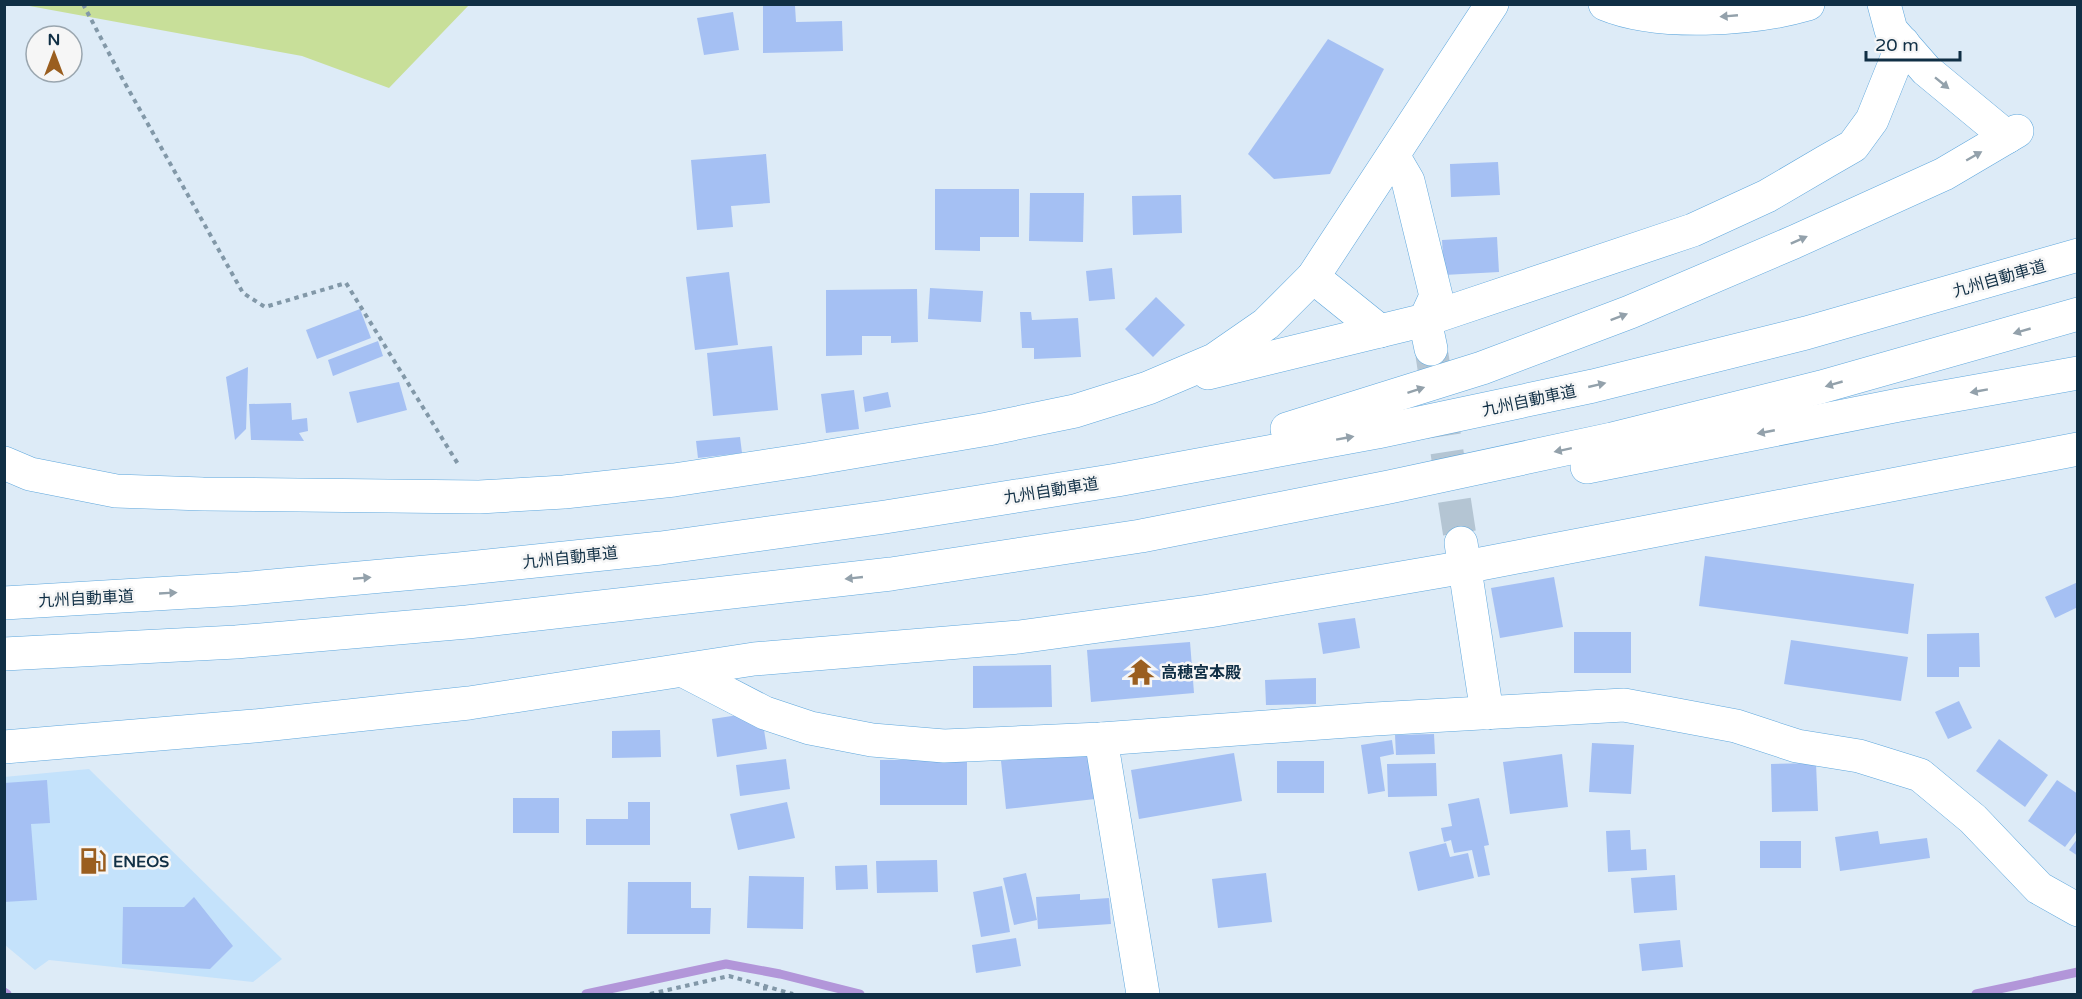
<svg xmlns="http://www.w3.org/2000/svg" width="2082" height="999" viewBox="0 0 2082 999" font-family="'Varela Round','Noto Sans JP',sans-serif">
  <rect width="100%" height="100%" fill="#ddebf7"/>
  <path fill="#c4e2fb" d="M89,769L282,959L253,982L49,960L35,970L5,945L4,777Z"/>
  <path fill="#c8df99" d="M24,5H469L389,88L302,56Z"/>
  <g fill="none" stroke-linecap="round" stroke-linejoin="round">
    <g stroke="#b296d9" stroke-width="9">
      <path d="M4,992L7,994"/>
      <path d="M586,994L726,964L780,974L860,994"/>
      <path d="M1976,994L2078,972"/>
    </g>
  </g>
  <g fill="#a5c0f3">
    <path d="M763,6H795L796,22L842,21L843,51L763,53Z"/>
    <path d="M733,12L739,50L704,55L697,18Z"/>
    <path d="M1328,39L1384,69L1330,174L1274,179L1248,154Z"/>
    <path d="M766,154L770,203L731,206L733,227L697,230L691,160Z"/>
    <path d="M1498,162L1500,195L1451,197L1450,164Z"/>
    <path d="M935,189H1019V237H980V251L935,250Z"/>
    <path d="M1030,193H1084L1083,242L1029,241Z"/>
    <path d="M1181,195L1182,233L1133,235L1132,196Z"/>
    <path d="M1497,237L1499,272L1444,275L1442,240Z"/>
    <path d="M1112,268L1115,299L1089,301L1086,271Z"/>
    <path d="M729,272L738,345L695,350L686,277Z"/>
    <path d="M930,288L983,291L981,322L928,319Z"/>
    <path d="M917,289L918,342L891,343V336H862V355L826,356V290Z"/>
    <path d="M1156,297L1185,325L1153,357L1125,329Z"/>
    <path d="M360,309L371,338L317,359L306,330Z"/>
    <path d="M1020,312H1031L1032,320L1078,318L1081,357L1034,359V348H1022Z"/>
    <path d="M378,341L383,356L333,376L328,360Z"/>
    <path d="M772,346L778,410L713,416L707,353Z"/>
    <path d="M248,367L246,429L235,440L226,377Z"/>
    <path d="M399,382L407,410L357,423L349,392Z"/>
    <path d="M854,390L859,429L826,433L821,394Z"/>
    <path d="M888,392L891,407L865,412L863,397Z"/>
    <path d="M291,403L292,420L307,418L308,431L299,433L304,441L251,440L249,404Z"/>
    <path d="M740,437L742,453L698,458L696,441Z"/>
    <path d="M1705,556L1914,584L1908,634L1699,606Z"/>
    <path d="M1554,577L1563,627L1500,638L1491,588Z"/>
    <path d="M2078,582V607L2055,618L2045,597Z"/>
    <path d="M1355,618L1360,648L1323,654L1318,623Z"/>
    <rect x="1574" y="632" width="57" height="41"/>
    <path d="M1979,633L1980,667H1959V677H1927V634Z"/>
    <path d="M1791,640L1908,657L1901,701L1784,684Z"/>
    <path d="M1190,642L1194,693L1091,702L1087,650Z"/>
    <path d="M1051,665L1052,707L973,708V666Z"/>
    <path d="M1316,678V704L1266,705L1265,680Z"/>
    <path d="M1959,701L1972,728L1948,739L1935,712Z"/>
    <path d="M745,714L762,717L767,749L717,757L712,719Z"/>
    <path d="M660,730L661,757L612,758V731Z"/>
    <path d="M1434,734L1435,754L1396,755L1395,735Z"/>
    <path d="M1999,739L2048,775L2025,807L1976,771Z"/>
    <path d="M1392,740L1394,754L1380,757L1385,791L1368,794L1361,745Z"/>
    <path d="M1592,743L1634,745L1631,794L1589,792Z"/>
    <path d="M1090,750L1095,799L1006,809L1001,761Z"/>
    <path d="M1234,753L1242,801L1139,819L1131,770Z"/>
    <path d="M1562,754L1568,807L1510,814L1503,762Z"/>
    <path d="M786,759L790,789L740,796L736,765Z"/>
    <rect x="880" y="760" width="87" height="45"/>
    <rect x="1277" y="761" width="47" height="32"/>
    <path d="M1436,763L1437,796L1388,797L1387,764Z"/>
    <path d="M1816,763L1818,811L1772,812L1771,764Z"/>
    <path d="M47,780L50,823L31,824L37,900L4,902V783Z"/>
    <path d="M2057,780L2078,794V830L2065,847L2028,821Z"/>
    <rect x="513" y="798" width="46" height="35"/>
    <path d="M1479,798L1489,845L1484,846L1490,875L1478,877L1472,850L1454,853L1451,840L1444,842L1441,828L1452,826L1448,804Z"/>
    <path d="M628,802H650V845H586V819H628Z"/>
    <path d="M787,802L795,838L738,850L730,814Z"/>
    <path d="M1630,830L1631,850L1646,849L1647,870L1608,872L1606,831Z"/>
    <path d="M1878,831L1880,844L1927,838L1930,858L1840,871L1835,837Z"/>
    <path d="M2078,838V856L2069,850Z"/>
    <rect x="1760" y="841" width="41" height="27"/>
    <path d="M1446,843L1450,857L1468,853L1474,878L1418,891L1409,852Z"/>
    <path d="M937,860L938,892L877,893L876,861Z"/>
    <path d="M867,865L868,889L836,890L835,866Z"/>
    <path d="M1026,873L1037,920L1014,925L1003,878Z"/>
    <path d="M1266,873L1272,922L1218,928L1212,879Z"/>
    <path d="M1675,875L1677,910L1634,913L1631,878Z"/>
    <path d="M749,876L804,877L803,929L747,928Z"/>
    <path d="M628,882H691V908H711L710,934H627Z"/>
    <path d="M1002,886L1010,932L981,937L973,892Z"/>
    <path d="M1080,894V900L1109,898L1111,924L1038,929L1036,897Z"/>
    <path d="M194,897L233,946L210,969L122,964L123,907H184Z"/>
    <path d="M1016,938L1021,966L976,973L972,945Z"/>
    <path d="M1680,940L1683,967L1642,971L1639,944Z"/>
  </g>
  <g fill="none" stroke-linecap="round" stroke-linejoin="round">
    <path stroke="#b4c5d3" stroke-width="33" stroke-dasharray="33 16" stroke-linecap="butt" d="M1432,355L1461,543"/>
    <defs>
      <g id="minor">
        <path d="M1605,4C1658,26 1753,20 1808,4"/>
        <path d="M1394,157L1408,181L1436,296L1425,320"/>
        <path d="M1313,277L1380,331"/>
        <path d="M1425,320L1693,230L1767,196L1825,162L1853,146L1872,120L1903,43"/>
        <path d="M1208,373L1425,320L1431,349"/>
        <path d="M4,463L30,474L116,491L203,494L479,497L564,492L674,480L806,460L988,429L1075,411L1148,388L1214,360L1266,324L1313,277L1492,4"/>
        <path d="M1461,543L1487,713"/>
        <path d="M684,671L765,713L810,728L872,740L944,746L1101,739L1375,719L1624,705L1736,726L1797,746L1859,756L1920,775L1973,819L2039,888L2078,910"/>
        <path d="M1101,739L1143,994"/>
        <path d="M4,747L254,726L469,703L754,659L1019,637L1209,611L1465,567L2078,449"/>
      </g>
      <g id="highway">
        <path d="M1884,4L1891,30L1926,70L2007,137"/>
        <path d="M1287,429L1482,368L1630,312L1794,242L1944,174L2017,131"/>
        <path d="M1587,467L1899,405L2078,373"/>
        <path d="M4,603L239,589L459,569L661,548L885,517L1117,480L1377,432L1593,386L1806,333L2078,255"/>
        <path d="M4,654L236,642L467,622L891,574L1141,536L1389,487L1612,439L1821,387L2078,314"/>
      </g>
    </defs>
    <use href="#minor" stroke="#5ea7dd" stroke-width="34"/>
    <use href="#highway" stroke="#5ea7dd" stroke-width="34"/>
    <g stroke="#8298a8" stroke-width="4" stroke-dasharray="4.5 4.5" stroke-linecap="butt">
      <path d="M83,4L122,78L243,293L265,307L346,283L458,464"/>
      <path d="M765,986V994"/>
      <path d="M650,994L729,976L793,994"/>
    </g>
    <use href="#minor" stroke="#fff" stroke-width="33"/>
    <use href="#highway" stroke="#fff" stroke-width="33"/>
  </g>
  <defs><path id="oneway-solid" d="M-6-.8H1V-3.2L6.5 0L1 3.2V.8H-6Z" transform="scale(1.5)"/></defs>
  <g fill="#93a1ab">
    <use href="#oneway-solid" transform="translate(1729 16) rotate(175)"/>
    <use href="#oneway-solid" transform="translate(1942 83) rotate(39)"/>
    <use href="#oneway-solid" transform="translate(1974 156) rotate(-30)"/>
    <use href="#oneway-solid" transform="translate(1799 240) rotate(-24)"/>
    <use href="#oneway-solid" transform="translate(1619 317) rotate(-21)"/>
    <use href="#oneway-solid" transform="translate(2022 331) rotate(164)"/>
    <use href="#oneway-solid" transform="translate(1834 384) rotate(164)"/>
    <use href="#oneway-solid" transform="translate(1597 385) rotate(-13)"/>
    <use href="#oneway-solid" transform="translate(1416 390) rotate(-18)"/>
    <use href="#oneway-solid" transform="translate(1979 391) rotate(170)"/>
    <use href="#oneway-solid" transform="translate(1766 432) rotate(169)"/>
    <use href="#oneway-solid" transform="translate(1345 438) rotate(-10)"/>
    <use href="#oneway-solid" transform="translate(1563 450) rotate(168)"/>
    <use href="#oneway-solid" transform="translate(362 578) rotate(-5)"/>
    <use href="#oneway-solid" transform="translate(854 578) rotate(174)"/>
    <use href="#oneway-solid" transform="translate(168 593) rotate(-3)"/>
  </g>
  <defs>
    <symbol id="temple-bare" viewBox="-9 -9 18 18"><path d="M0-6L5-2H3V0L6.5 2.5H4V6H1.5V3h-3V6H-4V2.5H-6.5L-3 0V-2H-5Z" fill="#9a5e1f" stroke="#f6f6f6" stroke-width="2.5" paint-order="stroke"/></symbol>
    <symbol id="fuel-bare" viewBox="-9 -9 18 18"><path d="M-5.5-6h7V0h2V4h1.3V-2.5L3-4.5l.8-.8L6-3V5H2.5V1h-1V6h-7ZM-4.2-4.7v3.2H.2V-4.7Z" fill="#9a5e1f" stroke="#f6f6f6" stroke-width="2.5" paint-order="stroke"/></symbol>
  </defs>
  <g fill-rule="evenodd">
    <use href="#temple-bare" x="1122" y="653" width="38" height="38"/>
    <use href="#fuel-bare" x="74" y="842" width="38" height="38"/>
  </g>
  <g text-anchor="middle" stroke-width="5" stroke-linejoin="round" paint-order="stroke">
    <g font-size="16" fill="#102f45" stroke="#f6f6f6">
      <text transform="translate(1999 278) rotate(-16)" y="6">九州自動車道</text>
      <text transform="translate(1529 400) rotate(-12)" y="6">九州自動車道</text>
      <text transform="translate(1051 490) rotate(-9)" y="6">九州自動車道</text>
      <text transform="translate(570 557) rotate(-6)" y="6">九州自動車道</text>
      <text transform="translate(86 598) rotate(-3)" y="6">九州自動車道</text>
    </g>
    <g font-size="16" font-weight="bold" fill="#102f45" stroke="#f6f6f6" text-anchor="start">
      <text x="1161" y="678">高穂宮本殿</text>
      <text x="113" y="867">ENEOS</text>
    </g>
  </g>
  <rect width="2082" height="999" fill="none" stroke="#102f45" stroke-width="12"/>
  <g transform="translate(54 54)"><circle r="28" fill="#f6f6f6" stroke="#9aa6af" stroke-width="1.5"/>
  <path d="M0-4.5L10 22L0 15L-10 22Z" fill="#9a5e1f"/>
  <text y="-9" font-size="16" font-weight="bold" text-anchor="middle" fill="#102f45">N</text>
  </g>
  <path d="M1866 51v9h94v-9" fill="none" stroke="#102f45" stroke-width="3"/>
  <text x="1875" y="51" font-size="18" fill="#102f45" stroke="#f6f6f6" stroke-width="4.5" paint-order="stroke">20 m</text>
</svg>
